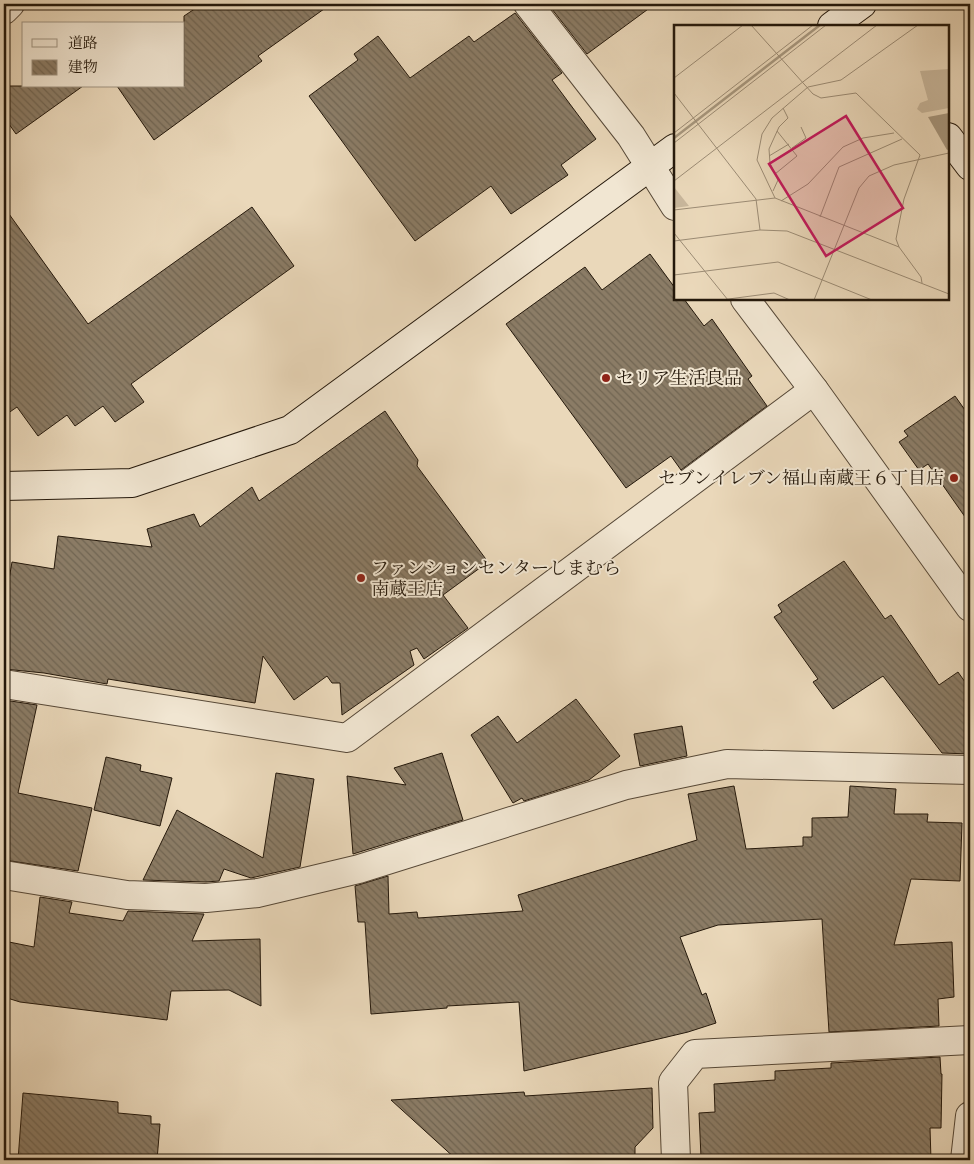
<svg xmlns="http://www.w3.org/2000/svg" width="974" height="1164" viewBox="0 0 974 1164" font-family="Alegreya,'Noto Serif JP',serif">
  <defs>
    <pattern id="building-back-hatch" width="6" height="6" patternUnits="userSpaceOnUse" patternTransform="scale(1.25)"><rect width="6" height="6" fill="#8b7c66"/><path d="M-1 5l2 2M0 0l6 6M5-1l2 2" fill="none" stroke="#716552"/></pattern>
  </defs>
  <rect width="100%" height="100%" fill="#ead8ba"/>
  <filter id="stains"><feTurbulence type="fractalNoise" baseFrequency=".004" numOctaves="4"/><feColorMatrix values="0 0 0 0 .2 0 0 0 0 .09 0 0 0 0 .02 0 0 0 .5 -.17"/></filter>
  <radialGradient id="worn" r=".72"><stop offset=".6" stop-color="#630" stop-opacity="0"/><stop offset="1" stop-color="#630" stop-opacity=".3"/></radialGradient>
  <g fill="url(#building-back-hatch)" stroke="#24180b">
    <path d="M202,4H331L258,56L262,61L154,140L117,86H184V16Z"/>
    <path d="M548,4H655L587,54Z"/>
    <path d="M515,13L562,73L552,80L596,139L561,165L568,175L511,214L491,186L415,241L309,96L358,60L354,54L378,36L410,78L469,36L474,42Z"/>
    <path d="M4,86H83L16,134L4,117Z"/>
    <path d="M4,207L88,324L252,207L294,266L131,384L144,402L115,422L103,406L75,426L67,415L38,436L17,407L4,416Z"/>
    <path d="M650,254L675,288V299H684L704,326L712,319L752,376L748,379L767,406L681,470L671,456L626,488L506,324L585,267L602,290Z"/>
    <path d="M955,396L970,417V524L928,464L919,470L899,442L908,436L904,431Z"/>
    <path d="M385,411L418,460L417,466L488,562L443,595L468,628L424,659L417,648L410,651L414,665L342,715L340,683H332L327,676L294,700L263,656L255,703L108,679L107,684L44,673L4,669V591H7L12,562L54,569L58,536L152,547L147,529L194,514L200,527L252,487L259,501Z"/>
    <path d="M844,561L885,619L891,615L939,685L958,672L970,689V754L942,753L883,676L833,709L813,682L818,679L774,617L782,612L778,605Z"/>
    <path d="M576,699L620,756L589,780L524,801L522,798L513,803L471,735L498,716L517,743Z"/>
    <path d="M4,700L37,705L18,793L92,808L78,871L4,860Z"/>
    <path d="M682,726L687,756L640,766L634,734Z"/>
    <path d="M442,753L463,820L353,854L347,776L406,785L394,768Z"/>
    <path d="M106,757L141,765L140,771L172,778L160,826L94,810Z"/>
    <path d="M276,773L314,779L300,867L251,878L224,869L219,881L206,882L143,880L177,810L263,858Z"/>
    <path d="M734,786L746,849L803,846V837H812V818L848,817L850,786L896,789L894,814H928L927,822L962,823L960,881L911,879L894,945L952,942L954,997L938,999L939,1026L829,1032L822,919L718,925L680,937L702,995L706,993L716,1023L688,1032L524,1071L519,1002L447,1006V1008L371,1014L365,922H358L355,886L388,876L389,914L417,912L418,918L523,911L518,895L697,840L688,794Z"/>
    <path d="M40,897L72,902L69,913L123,921L128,911L204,914L192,941L260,939L261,1006L229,990L171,991L167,1020L20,1002L4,997V941L34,947Z"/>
    <path d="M940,1057L941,1074H942L941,1128H930L931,1160H703V1157H701L699,1113L715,1112L714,1084L775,1080V1071L831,1068V1063Z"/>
    <path d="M652,1088L653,1128L635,1147V1160H564V1156L518,1160H457L391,1100L524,1092L525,1096Z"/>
    <path d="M23,1093L118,1102V1113L151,1116V1124H160L157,1160H18Z"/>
  </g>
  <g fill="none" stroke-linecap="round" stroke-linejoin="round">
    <defs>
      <g id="street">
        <path d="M528,4L631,136L675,206"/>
        <path d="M4,10L10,4"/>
        <path d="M745,299L814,390L970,607"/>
        <path d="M4,684L347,738L814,390"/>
        <path d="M4,875L127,895L206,898L258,893L359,869L626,785L727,764L970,770"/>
        <path d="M676,1160L673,1082L695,1054L970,1040"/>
        <path d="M965,1160L970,1116"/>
      </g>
      <g id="secondary">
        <path d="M832,26L862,4"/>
        <path d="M948,137L970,166"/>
        <path d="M4,486L132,483L290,430L675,148"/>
      </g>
    </defs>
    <use href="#street" stroke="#564837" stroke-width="30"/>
    <use href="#secondary" stroke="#24180b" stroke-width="30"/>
    <use href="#street" stroke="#f1e6d2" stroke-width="28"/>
    <use href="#secondary" stroke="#f1e6d2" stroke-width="28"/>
  </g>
  <g fill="#8f2418" stroke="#f1e6d2" stroke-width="2">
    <circle cx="606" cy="378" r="5"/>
    <circle cx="954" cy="478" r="5"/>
    <circle cx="361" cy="578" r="5"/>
  </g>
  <g text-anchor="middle" stroke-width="4" stroke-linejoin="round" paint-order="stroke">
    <g font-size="18" fill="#24180b" stroke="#f1e6d2" text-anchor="start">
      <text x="616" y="384">セリア生活良品</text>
      <text x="944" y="484" text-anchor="end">セブンイレブン福山南蔵王６丁目店</text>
      <text x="371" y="574">ファンションセンターしまむら<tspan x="371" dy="21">南蔵王店</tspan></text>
    </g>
  </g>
  <g transform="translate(674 25)">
    <rect width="275" height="275" fill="#ead8ba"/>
    <path d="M275,44V83L248,88L243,84L246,78L254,75L246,46Z" fill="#c8b79c"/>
    <path d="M0,162L15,181L0,183Z" fill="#c8b79c"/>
    <path d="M275,88V124L273,125L254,92Z" fill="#a7977e"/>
    <path fill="none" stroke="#a7977e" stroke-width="2.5" d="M0,113L146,0"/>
    <path fill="none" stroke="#9b8b74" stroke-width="1" d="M77,0L139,69L147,73L182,68L246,130L230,174L222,214L225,222L247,252L248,258M0,53L69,0M0,68L82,174L86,205M0,108L139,0M0,118L152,0M118,123L132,113L127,102M95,131L115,119M101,149L123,131L103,106M0,156L203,0M99,166L104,155L96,138L95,124L105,102L114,93L109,83M101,173L83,135L88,109L98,93L134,62L167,55L244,0M107,176L134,159L169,122L189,113L220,108M0,185L101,173L225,222M146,192L165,142L228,114M0,208L54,275M0,216L86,205L113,206L275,269M0,250L104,237L198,275M47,275L100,268L116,275M140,275L185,163L195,151L220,140L275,128"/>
    <path fill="#c2185b" fill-opacity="0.15" stroke="#c2185b" stroke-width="2.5" d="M172,91L229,183L152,231L95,139Z"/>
    <rect width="275" height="275" fill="none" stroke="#24180b" stroke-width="2.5"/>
  </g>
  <rect width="974" height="1164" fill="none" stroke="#ead8ba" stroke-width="20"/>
  <rect x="5" y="5" width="964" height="1154" fill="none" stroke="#24180b" stroke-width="2.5"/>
  <rect x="10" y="10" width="954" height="1144" fill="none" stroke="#24180b"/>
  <rect x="22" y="22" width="162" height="65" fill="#f1e6d2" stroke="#9f9482"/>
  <rect x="32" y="39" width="25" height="8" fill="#f1e6d2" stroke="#9f9482"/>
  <text x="68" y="48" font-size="15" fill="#24180b">道路</text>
  <rect x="32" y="60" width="25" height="15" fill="url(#building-back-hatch)" stroke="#9f9482"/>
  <text x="68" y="72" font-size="15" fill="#24180b">建物</text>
  <rect width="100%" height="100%" filter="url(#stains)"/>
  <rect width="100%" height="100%" fill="url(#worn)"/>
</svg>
